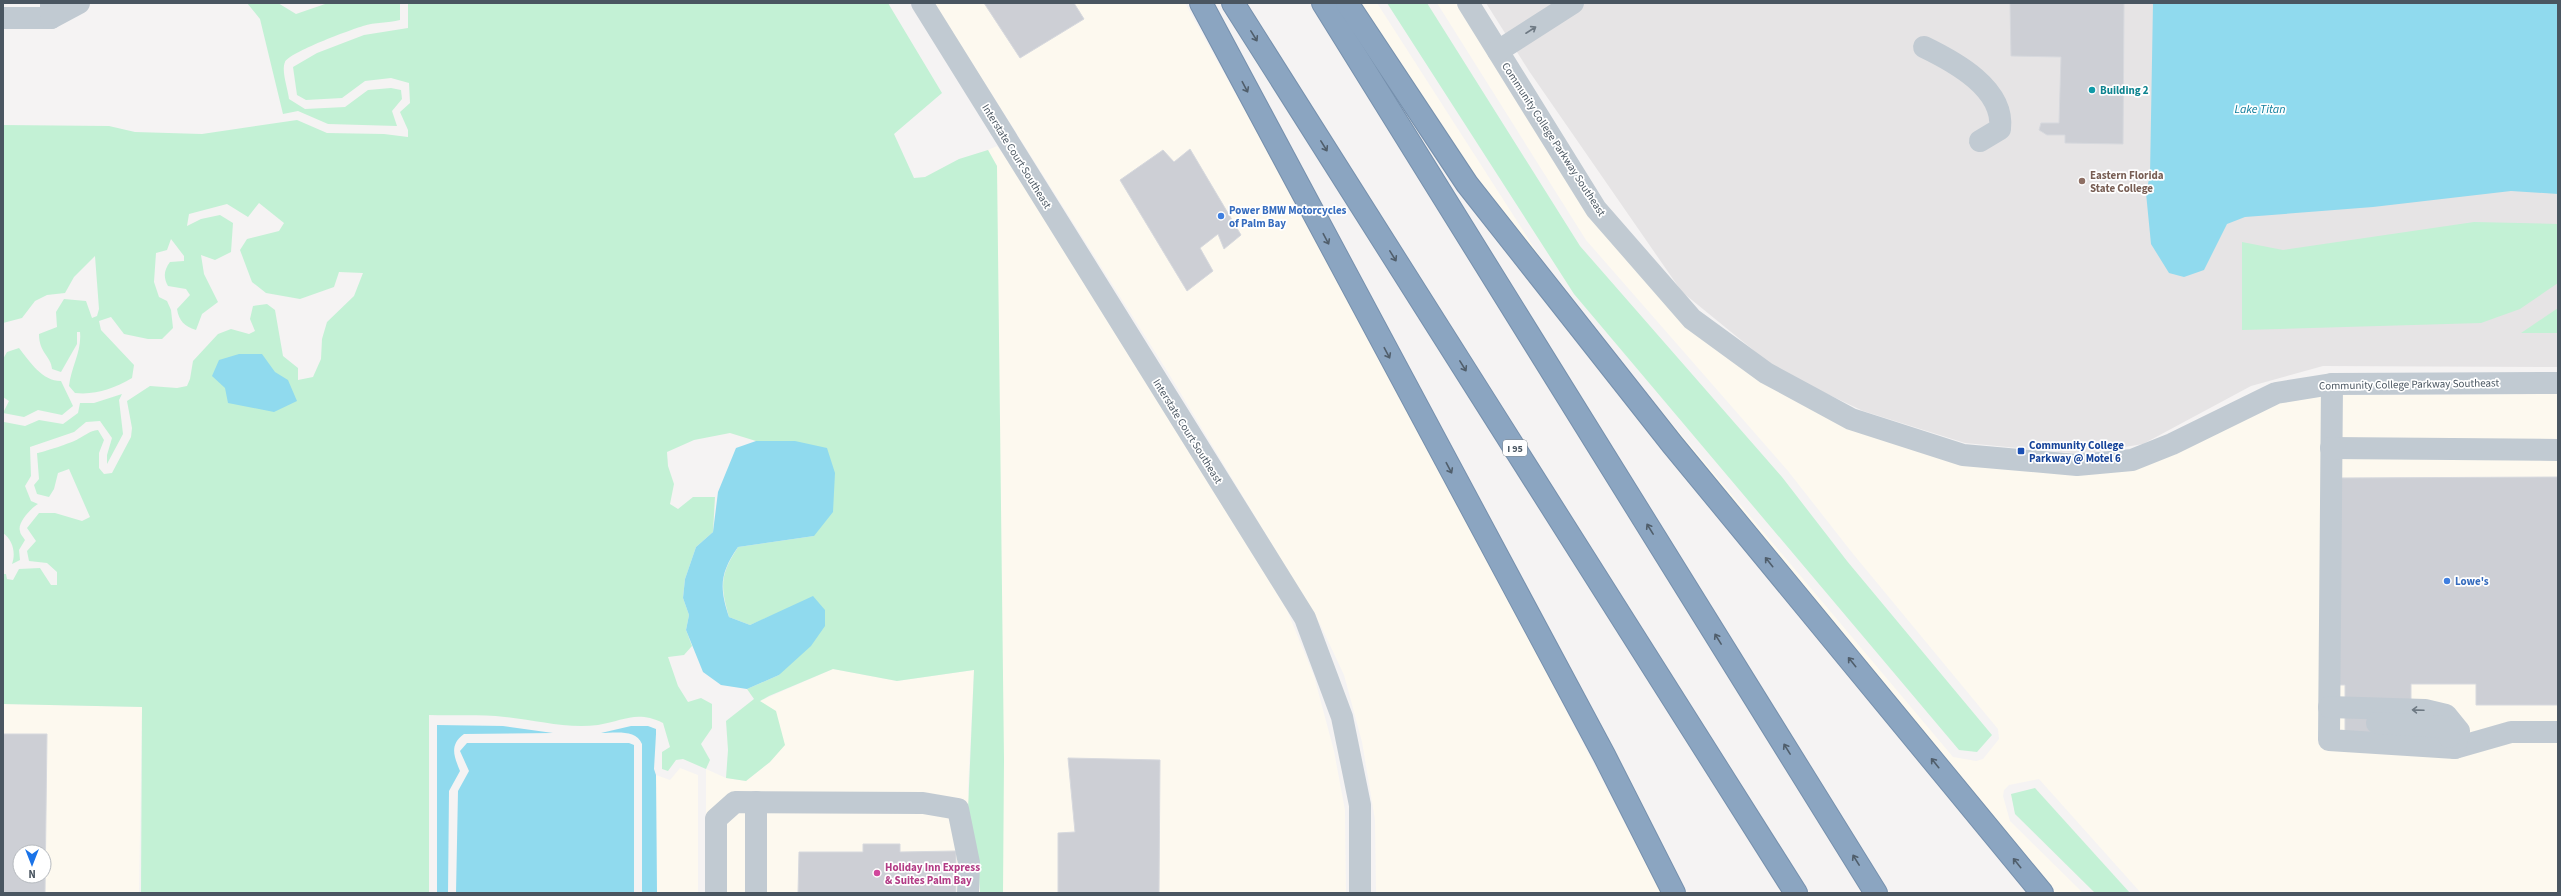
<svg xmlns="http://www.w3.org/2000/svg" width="2561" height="896" viewBox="0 0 2561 896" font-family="'Source Sans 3',sans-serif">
  <rect width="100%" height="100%" fill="#f5f3f3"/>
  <g fill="#fdf9ef" fill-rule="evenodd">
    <path d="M934,3H1185L1312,231L1477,539L1661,893H1376L1375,820L1362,742L1344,675L1320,624L1169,374Z"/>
    <path d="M1359,3H1377L1551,274L1474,177Z"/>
    <path d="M1437,3H1457L1589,215L1687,327L1847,428L2076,476L2279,403L2332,395L2558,394V893H2141L2039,779L2009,785L2004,790L2003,796L2010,821L2083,893H2055L1626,369L1953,757L1976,761L1983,759L1999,739L1998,729L1854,555L1788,471L1586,240Z"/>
    <path d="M997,146L1012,167L1287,610L1314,676L1334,751L1345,810L1346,893H1000L997,166L988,150Z"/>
    <path d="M833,669L897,681L974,670L968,789L980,893H706V769L726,778L746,781L770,762L760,701Z"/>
    <path d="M3,704L142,707L139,893H3ZM20,852H44V876H20Z"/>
    <path d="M680,768L698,775V893H657L656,775L670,780Z"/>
  </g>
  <path fill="#e6e4e5" d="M1486,3H2558V367L2323,366L2251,386L2143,444L2083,454L1965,443L1863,411L1779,371L1682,292L1529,71Z"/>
  <g fill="#c3f1d5">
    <path d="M247,3H278L296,14L328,3H400V20C388,23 375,22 363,26C350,30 290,52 285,62C281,71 288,89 289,99L305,109L345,107L368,90L391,88L401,90L402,99L392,111L397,126L328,124L298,111L283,114L260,19Z"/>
    <path d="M408,3H888L942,93L894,134L914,178L925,177L959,159L988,150L997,166L1004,760L1003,893H980L978,861L968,810L974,670L897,681L833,669L769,696L760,701L776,711L785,745L770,762L746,781L726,778L728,750L726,721L754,699L747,689L779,675L825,610L778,613L750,625L729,617C720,585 720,575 738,547L814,536L795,441H756L730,433L694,440L667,452L668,466L674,484L670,504L678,509L693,497H715L713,532L696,547L685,579L683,598L689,615L686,630L692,646L684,655L668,657L678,686L688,702L701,698L712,704V728L701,744L710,760L706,769L683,759L676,760L668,771L662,769V752L670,747L663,723C636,710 624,721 598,725C566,729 536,720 505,717C480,714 454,716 429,715V893H141L142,707L3,704V574H6L7,579L13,580L19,569L40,568L51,585H57V572L47,563L29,561L27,551L36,541L27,528L39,513H55L82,521L90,517L69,469L58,473L54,489L49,497L37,494L34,485L39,479L37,453C41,453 74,442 78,439C86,435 89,431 98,430L104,440L99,453V468L104,474L112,473L131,437L132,428L127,401L150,386L177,388L187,386L190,379L193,361L218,334L231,329L249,334L255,331L250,319L253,306L267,304L275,310L283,356L298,368V380L313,377L321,359L322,339L327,322L354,296L363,273L339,272L334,287L300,299L266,293L252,282L240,250L247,239L279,231L284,223L259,203L248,217L227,204L189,214L187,226L201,219L220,215L233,223L231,252L215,260L201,255L204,274L218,302L202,314L196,330C184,326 179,321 177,309L190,295L186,289L168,286C163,277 164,270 170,262L184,261V256L171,239L167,250L156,253L154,282L159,297L167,301L171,310L173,328L162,339H148L124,334L111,317L99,321L101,330L134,365L132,378C113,389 96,395 75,393L69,386C71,367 82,351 80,332H77V344L61,372L52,369C51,356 39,353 39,334L57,327L56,312L64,299L86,301L92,318L97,316L99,309L95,256L74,277L65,293L47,295L35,301L22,318L3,323V125L109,126L135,132L202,134L297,120L327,133L384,134L408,137V130L400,112L410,103L409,83L391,78L365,81L342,98L306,100L297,95L293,67L317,53L364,35L408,28Z"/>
    <path d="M1387,3H1427L1580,246L1782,477L1847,561L1992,735L1977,752L1959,750L1574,294Z"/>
    <path d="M2474,222L2558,224V283L2520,309L2481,323L2242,330V242L2283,250Z"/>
    <path d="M2558,308V333H2521Z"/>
    <path d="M19,348C30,362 42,381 61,381L73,406L62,415L38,410L24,417L3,413L9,401L3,397V359L7,352Z"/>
    <path d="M122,394L119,400L123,434L107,464V455L112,438L100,421L86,422L74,432L30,447L31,476L25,486L31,501L38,504C31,508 17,523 20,531C20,534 24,538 25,540L19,550L20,560L12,564C16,553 13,540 3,533L4,422L25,426L39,420L63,424L78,413L80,403H94Z"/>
    <path d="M2035,788L2130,893H2095L2015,814L2011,794Z"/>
  </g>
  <g fill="#90daee">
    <path d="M2153,3H2558V194L2511,191L2373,207L2245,217L2227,224L2204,270L2184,277L2169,273L2151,244L2146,193L2150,175Z"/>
    <path d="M239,354H262L275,372L288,380L297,401L274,412L228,403L225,388L212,376L219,360Z"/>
    <path d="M756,441H795L827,448L835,473L833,512L814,536L738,547C720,573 719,587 729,617L750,625L813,596L825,610V626L811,646L779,675L747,689L721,685L703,672L686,630L689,615L683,598L685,579L696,547L713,532L718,492L736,448Z"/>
    <path d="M437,725L503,726L553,733L464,734C449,745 454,756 460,771L449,791L448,893H437Z"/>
    <path d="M631,726H648L656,729V734L654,769L656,775L657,893H642V744C636,729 615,733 601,733Z"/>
    <path d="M467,743H629L634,745V893H456L458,791L469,771L460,751Z"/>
  </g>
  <g fill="#cdcfd5" stroke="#d7d9de" fill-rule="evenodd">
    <path d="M984,3H1074L1084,19L1020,58Z"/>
    <path d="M1997,3H2124L2123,144L2065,143V135H2047L2039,130L2041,123H2059L2061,57L2011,56L2010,3Z"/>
    <path d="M1190,149L1241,235L1224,249L1218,234L1200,248L1213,271L1187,291L1120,180L1163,150L1174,162Z"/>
    <path d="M2558,477V705H2476V684H2411V733H2345V685H2336L2335,478Z"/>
    <path d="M3,734H47L45,893H3ZM20,852H44V876H20Z"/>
    <path d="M1068,758L1160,760L1159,893H1058V833L1075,832Z"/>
    <path d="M863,844H900V852L956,851V893H798L799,852H863Z"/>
  </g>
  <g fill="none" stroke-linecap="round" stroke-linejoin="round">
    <defs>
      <g id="highway">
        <path d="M1201,3L1604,755L1674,893"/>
        <path d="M1233,3L1796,893"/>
        <path d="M1323,3L1876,893"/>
        <path d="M1347,3L1467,184L1672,444L2042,893"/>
      </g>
    </defs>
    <use href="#highway" stroke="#7690ad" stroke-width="24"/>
    <g stroke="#c1cad2" stroke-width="22">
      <path d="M922,3L1305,618L1342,717L1360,805V893"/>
      <path d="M1468,3L1596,209L1692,319L1766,373L1851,419L1963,455L2077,465L2132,460L2172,444L2276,393L2332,384L2558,383"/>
      <path d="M3,18H51V3"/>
      <path d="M51,18L79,3"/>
      <path d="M1924,47C1955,62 2005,89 2000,129L1980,141"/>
      <path d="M1498,51L1573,3"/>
      <path d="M2332,384L2329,740L2455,748L2511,732H2558"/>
      <path d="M2331,448L2558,450"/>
      <path d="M2329,707L2425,710L2446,715L2459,731L2455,748"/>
      <path d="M2377,723L2444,727L2449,737"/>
      <path d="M756,802V893"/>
      <path d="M716,893V819L735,802L923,803L958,809L969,863L968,893"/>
    </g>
    <use href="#highway" stroke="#8ba5c1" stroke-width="22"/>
  </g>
  <defs><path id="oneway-shaft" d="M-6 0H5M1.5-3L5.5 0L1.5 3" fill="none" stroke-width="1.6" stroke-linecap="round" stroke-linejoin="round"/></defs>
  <g stroke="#6e7983">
    <use href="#oneway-shaft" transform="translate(1531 30) rotate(-33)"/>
    <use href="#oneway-shaft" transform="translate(2418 710) rotate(-178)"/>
  </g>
  <g stroke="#505e6b">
    <use href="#oneway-shaft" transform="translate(1254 36) rotate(58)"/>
    <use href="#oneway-shaft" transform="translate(1245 87) rotate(62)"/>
    <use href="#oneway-shaft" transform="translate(1324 146) rotate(58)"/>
    <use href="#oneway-shaft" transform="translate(1326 239) rotate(62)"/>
    <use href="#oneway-shaft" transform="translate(1393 256) rotate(58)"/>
    <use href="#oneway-shaft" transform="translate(1387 353) rotate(62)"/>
    <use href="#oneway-shaft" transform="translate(1463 366) rotate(58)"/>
    <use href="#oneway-shaft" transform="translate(1449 468) rotate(62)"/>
    <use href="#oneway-shaft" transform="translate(1650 529) rotate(-122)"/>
    <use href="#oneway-shaft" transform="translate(1769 562) rotate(-129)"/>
    <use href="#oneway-shaft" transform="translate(1718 639) rotate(-122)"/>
    <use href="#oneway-shaft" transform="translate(1852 662) rotate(-129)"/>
    <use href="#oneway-shaft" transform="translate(1787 749) rotate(-122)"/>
    <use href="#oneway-shaft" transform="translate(1935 763) rotate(-129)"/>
    <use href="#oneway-shaft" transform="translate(1856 860) rotate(-122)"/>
    <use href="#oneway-shaft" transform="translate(2017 863) rotate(-129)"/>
  </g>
  <circle fill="#0f9aa8" stroke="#fff" stroke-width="1.5" cx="2092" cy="90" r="4"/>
  <circle fill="#8d6e63" stroke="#fff" stroke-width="1.5" cx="2082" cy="181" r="4"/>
  <g fill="#3f7fe0" stroke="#fff" stroke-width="1.5">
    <circle cx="1221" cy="216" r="4"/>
    <circle cx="2447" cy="581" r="4"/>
  </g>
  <rect fill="#1a4fb4" stroke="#fff" stroke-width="1.5" x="2017" y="447" width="8" height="8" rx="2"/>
  <circle fill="#d1479c" stroke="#fff" stroke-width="1.5" cx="877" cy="873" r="4"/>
  <g text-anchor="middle" stroke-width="3.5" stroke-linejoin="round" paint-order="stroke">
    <rect fill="#fff" stroke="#808990" stroke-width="1" x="1503" y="440" width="24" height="16" rx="3"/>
    <g font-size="10" font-weight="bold" fill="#4a5661">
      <text x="1515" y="452">I 95</text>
    </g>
    <g font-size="11" font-weight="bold" fill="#0d838f" stroke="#fff" text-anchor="start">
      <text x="2100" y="94">Building 2</text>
    </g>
    <g font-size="11" fill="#4a5661" stroke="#fff">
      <text transform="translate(1554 139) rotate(57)" y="4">Community College Parkway Southeast</text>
      <text transform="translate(1017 156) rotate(58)" y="4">Interstate Court Southeast</text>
      <text transform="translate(2409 384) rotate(-1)" y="4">Community College Parkway Southeast</text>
      <text transform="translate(1188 431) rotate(58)" y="4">Interstate Court Southeast</text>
    </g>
    <g font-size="11" font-weight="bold" fill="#785e54" stroke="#fff" text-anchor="start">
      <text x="2090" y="179">Eastern Florida<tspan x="2090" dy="13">State College</tspan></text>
    </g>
    <g font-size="11" font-weight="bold" fill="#366cbe" stroke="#fff" text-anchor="start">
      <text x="1229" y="214">Power BMW Motorcycles<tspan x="1229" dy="13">of Palm Bay</tspan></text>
      <text x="2455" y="585">Lowe's</text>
    </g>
    <g font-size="11" font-weight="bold" fill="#164399" stroke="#fff" text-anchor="start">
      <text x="2029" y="449">Community College<tspan x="2029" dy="13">Parkway @ Motel 6</tspan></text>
    </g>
    <g font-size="11" font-weight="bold" fill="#b23c85" stroke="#fff" text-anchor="start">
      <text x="885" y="871">Holiday Inn Express<tspan x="885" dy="13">&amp; Suites Palm Bay</tspan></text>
    </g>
    <g font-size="12" font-style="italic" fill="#0c7c9b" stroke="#fff">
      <text x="2260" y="113">Lake Titan</text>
    </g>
  </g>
  <rect width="2561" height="896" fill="none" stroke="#4a5661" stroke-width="8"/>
  <g transform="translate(32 864) rotate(180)"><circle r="19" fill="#ffffff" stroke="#b7bbc0"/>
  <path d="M0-3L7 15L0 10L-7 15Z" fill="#1a73e8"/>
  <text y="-6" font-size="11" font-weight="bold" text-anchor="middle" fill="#4a5661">N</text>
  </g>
</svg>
